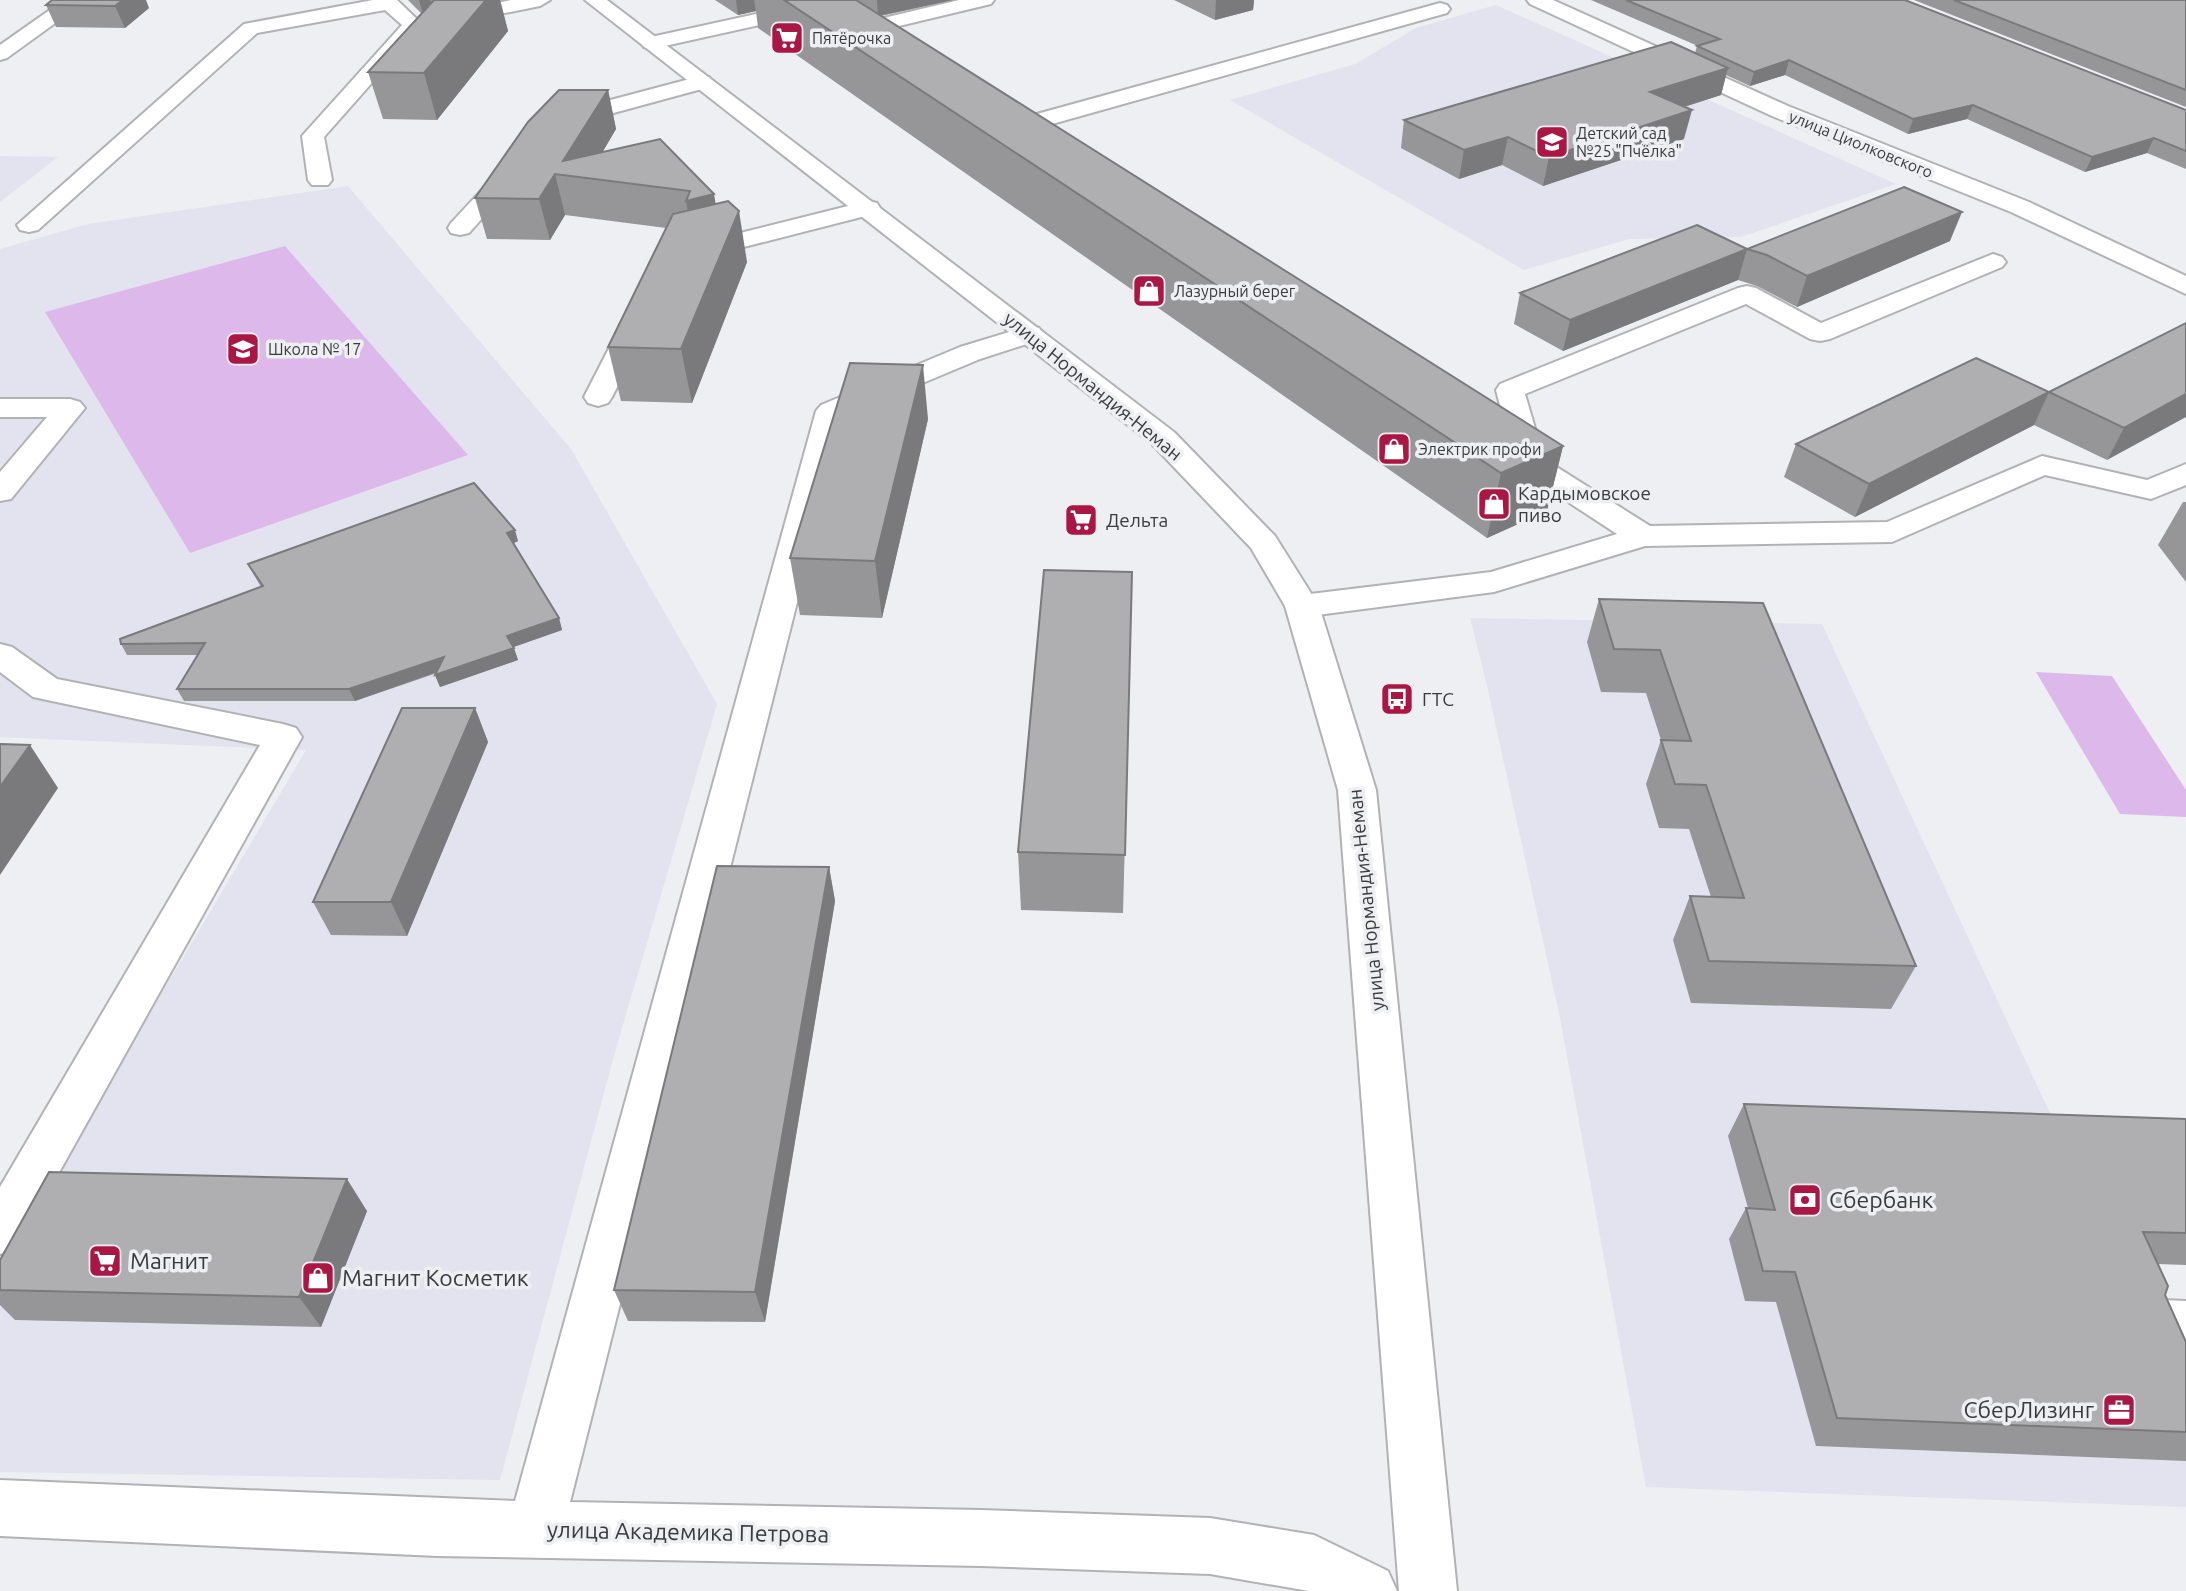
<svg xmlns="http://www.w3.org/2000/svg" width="2186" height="1591" viewBox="0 0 2186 1591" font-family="Ubuntu,sans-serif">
  <rect width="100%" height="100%" fill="#eeeff2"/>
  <g fill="#e2e3ee">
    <path d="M1496,5L1896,184L1741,237L1629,239L1524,270L1230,100L1355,64L1416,28Z"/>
    <path d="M0,156L58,157L0,202Z"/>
    <path d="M348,186L571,449L717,704L615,1052L500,1480L0,1472V1266L306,750L0,737V249L88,224Z"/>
    <path d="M1470,618L1822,624L2186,1405V1507L1646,1487L1560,1018L1487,686Z"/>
  </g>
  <g fill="#ddb8eb">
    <path d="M285,246L468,455L190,553L45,312Z"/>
    <path d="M2036,672L2112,676L2186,790V817L2120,814Z"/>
  </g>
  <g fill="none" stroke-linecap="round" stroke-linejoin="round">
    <defs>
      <g id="minor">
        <path d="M64,0H87L7,58L0,60V45Z"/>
        <path d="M373,0H397L423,25L324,137L332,180L328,185H312L308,180L302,136L402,25L385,10L257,33L38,230L29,232L20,230L17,225L244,24Z"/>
        <path d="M511,0H550L540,6L450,24L443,22L440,18L443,14Z"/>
        <path d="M959,0H994L991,4L874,32L867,30L864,26L867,22Z"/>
        <path d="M1527,0H1553L1788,106L2029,202L2186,276V294L2011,212L1772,116L1530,4Z"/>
        <path d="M807,3L817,9L814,13L651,49L644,47L641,43L644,39L651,37Z"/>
        <path d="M1440,3L1447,5L1450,9L1447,13L1020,133H1004L1001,128L1004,123Z"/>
        <path d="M701,76L709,77L712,82L709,87L562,127L554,125L551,120L554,115Z"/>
        <path d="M513,163L521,165L525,170L521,175L469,233L460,235L451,233L448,228L451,223L505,165Z"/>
        <path d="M868,201L877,203L880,208L877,213L693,260L684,257L680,252L684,247Z"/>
        <path d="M1993,254L2002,257L2006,262L2002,267L1830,339L1820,341L1810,339L1746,304L1525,394L1544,459L1650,526L1887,522L2042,456L2147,480L2186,464V485L2151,499L2045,475L1892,542L1645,546L1494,592L1302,617L1290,613L1285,606L1290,599L1302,595L1491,572L1617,534L1501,458L1497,452L1501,446L1510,444L1496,390L1500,384L1738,288L1747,286L1756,288L1821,323Z"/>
        <path d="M637,313L647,315L651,321L612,397L608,403L598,406L588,403L584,397L623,321L627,315Z"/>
        <path d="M1029,326L1039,328L1043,334L1039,340L980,359L844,416L570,1502L981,1510L1210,1518L1314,1535L1388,1571L1397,1591H1309L1210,1574L981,1566L437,1556L0,1536V1480L515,1501L816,411L821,405L960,347Z"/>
        <path d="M0,399H70L80,402L85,408L11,499L0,501V472L47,417H0Z"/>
        <path d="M0,644L12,647L57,679L283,724L296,728L302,737L17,1248L0,1254V1187L260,745L33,697L0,672Z"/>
        <path d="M2164,1300L2186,1301V1397L2167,1390L2138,1324L2146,1307Z"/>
      </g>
      <path id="major" d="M585,0H607L1174,432L1275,536L1319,606L1376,790L1457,1591H1399L1338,790L1285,606L1251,548L1152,444Z"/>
    </defs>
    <use href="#minor" stroke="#b2b2b5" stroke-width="4"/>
    <use href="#major" stroke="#b2b2b5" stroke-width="4"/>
    <use href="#minor" fill="#fff" fill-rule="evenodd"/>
    <use href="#major" fill="#fff" fill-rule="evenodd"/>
  </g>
  <g fill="#969698">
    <path d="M52,0L149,8L125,28L56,27L46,5Z"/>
    <path d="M408,0H500L508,31L437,120L383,119L368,72L422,14Z"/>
    <path d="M715,0H953L881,16L1563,446L1547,511L1487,538L758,28L756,11L738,15Z"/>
    <path d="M1174,0H1254L1253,10L1215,20Z"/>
    <path d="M1591,0H1905L2186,110V169L2147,153L2085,172L1967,119L1908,134L1785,75L1750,86L1726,75L1721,95L1684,107V139L1543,186L1502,165L1459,179L1401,148L1404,120L1695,53L1697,46H1698Z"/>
    <path d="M1914,0H2186V107Z"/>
    <path d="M608,90L616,129L602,153L660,139L716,204L747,262L692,403L621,401L608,347L666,228L565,215L550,240L487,239L475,198Z"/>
    <path d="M1950,241L1797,307L1757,286L1738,280L1563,351L1514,324L1520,293L1747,249Z"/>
    <path d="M2186,323L2107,460L2034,425L1855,517L1784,477L1796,444L2049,392Z"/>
    <path d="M928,419L882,618L800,615L790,558Z"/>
    <path d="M2183,502H2186V582L2158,545Z"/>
    <path d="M518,541L514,543L559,618L562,630L513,647L518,660L440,687L435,675L437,673L355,701H184L177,689L198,655H127L121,644L261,587L254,575L248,564Z"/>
    <path d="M1132,572L1123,913L1021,910L1018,852Z"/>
    <path d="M1599,599L1763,603L1916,966L1891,1009L1691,1003L1673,940L1690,896L1711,897L1689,829L1659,828L1646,784L1661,740L1646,693L1601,692L1587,642Z"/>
    <path d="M475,708L488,742L407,936L331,935L313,902Z"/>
    <path d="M829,867L835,901L765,1322L628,1321L614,1290Z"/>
    <path d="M1744,1104L2186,1119V1265L2158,1264L2165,1295L2186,1342V1461L1816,1446L1776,1302L1745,1301L1729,1239L1746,1208H1748L1728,1136Z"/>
    <path d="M367,1211L321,1327L15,1320L0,1305V1260Z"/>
  </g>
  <g fill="#7a7a7c">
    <path d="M123,0H146L149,8L125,28L115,6Z"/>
    <path d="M419,0H430L433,12L423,14Z"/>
    <path d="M486,0H500L508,31L437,120L424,73Z"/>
    <path d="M736,0H754L756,11L738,15Z"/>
    <path d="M877,0H953L878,16Z"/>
    <path d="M1216,0H1254L1253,10L1215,20Z"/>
    <path d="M1789,60L1785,75L1750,86L1754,72Z"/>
    <path d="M1728,68L1721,95L1643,120L1650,92Z"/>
    <path d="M608,90L616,129L587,178L563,161Z"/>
    <path d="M1973,105L1967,119L1908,134L1913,119Z"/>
    <path d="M1692,110L1684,139L1543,186L1549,157Z"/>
    <path d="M1508,137L1502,165L1459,179L1464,150Z"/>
    <path d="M2154,138L2147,153L2085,172L2092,157Z"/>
    <path d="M555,174L565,215L550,240L539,199Z"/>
    <path d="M714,194L721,235L693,242L686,201Z"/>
    <path d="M739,211L747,262L692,403L681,349Z"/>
    <path d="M1962,212L1950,241L1797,307L1807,276Z"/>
    <path d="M1747,249L1738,280L1563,351L1570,320Z"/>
    <path d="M923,365L928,419L882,618L875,561Z"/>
    <path d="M2049,392L2034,425L1855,517L1869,484Z"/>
    <path d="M2186,394V417L2107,460L2124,428Z"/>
    <path d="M1563,446L1547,511L1487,538L1501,473Z"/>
    <path d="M515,530L518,541L511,544L507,533Z"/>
    <path d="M559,618L562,630L511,648L507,636Z"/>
    <path d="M514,648L518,660L440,687L435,675Z"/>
    <path d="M444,657L448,668L355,701L349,689Z"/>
    <path d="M475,708L488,742L407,936L391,902Z"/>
    <path d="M30,745L58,788L0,875V787Z"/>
    <path d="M829,867L835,901L765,1322L755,1292Z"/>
    <path d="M347,1179L367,1211L321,1327L299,1297Z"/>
  </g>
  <g fill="#afaeb1" stroke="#7a7a7c" stroke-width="2">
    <path d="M52,0H123L115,6L46,5Z"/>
    <path d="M434,0H486L424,73L368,72Z"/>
    <path d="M784,0H856L1563,446L1501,473Z"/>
    <path d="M1626,0H1905L2186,110V151L2154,138L2092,157L1973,105L1913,119L1789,60L1754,72L1697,46L1720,39Z"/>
    <path d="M1954,0H2186V90Z"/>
    <path d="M1671,42L1728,68L1650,92L1692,110L1549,157L1508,137L1464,150L1404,120Z"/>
    <path d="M559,90H608L563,161L660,139L714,194L686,201L690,191L555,174L539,199L475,198L528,122Z"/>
    <path d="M1904,187L1962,212L1807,276L1767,255L1747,249Z"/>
    <path d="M728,201L739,211L681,349L608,347L673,214Z"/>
    <path d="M1697,225L1747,249L1570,320L1520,293Z"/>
    <path d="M2186,323V394L2124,428L2049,392Z"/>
    <path d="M1976,358L2049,392L1869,484L1796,444Z"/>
    <path d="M850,363L923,365L875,561L790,558Z"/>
    <path d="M474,483L515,530L507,533L559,618L507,636L514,648L435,675L444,657L349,689H177L205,643L121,644L120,639L263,586L248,564Z"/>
    <path d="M1044,570L1132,572L1125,855L1018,852Z"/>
    <path d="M1599,599L1763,603L1916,966L1709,961L1690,896L1744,898L1706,785L1675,784L1661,740L1691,741L1660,650L1614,649Z"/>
    <path d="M402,708H475L391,902H313Z"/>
    <path d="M0,744L30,745L0,787Z"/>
    <path d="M717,866L829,867L755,1292L614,1290Z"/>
    <path d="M1744,1104L2186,1119V1233L2143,1232L2168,1286L2165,1295L2186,1342V1432L1837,1418L1795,1272L1763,1271L1746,1208L1775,1210Z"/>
    <path d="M49,1172L347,1179L299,1297L0,1290V1260Z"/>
  </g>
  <defs>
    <symbol id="supermarket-square" viewBox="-11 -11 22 22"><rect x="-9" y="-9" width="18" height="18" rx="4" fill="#ab1745" stroke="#eeeff2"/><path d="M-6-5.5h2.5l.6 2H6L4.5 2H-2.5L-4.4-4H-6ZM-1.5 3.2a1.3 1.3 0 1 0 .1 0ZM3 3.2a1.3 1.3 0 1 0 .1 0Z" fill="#fff"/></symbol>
    <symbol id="school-square" viewBox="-11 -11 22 22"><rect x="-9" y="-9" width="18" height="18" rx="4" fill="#ab1745" stroke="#eeeff2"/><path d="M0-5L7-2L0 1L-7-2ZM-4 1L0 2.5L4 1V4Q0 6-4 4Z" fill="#fff"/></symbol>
    <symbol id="shop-square" viewBox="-11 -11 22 22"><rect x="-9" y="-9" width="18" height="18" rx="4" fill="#ab1745" stroke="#eeeff2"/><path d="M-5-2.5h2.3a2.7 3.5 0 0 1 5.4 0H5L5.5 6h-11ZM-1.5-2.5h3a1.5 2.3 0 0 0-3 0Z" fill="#fff"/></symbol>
    <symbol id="bus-square" viewBox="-11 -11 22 22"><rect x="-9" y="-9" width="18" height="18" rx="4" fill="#ab1745" stroke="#eeeff2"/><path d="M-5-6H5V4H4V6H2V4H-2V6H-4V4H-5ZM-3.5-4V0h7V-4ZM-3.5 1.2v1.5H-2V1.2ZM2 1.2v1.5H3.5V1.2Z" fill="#fff"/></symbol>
    <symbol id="bank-square" viewBox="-11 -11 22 22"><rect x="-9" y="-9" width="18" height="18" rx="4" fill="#ab1745" stroke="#eeeff2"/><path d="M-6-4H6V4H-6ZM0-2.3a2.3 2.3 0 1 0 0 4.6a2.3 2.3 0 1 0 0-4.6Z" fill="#fff"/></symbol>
    <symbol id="office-square" viewBox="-11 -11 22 22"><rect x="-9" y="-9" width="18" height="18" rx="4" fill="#ab1745" stroke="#eeeff2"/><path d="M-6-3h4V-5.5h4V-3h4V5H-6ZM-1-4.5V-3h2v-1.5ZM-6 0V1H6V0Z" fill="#fff"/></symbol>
  </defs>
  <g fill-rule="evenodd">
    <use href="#supermarket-square" x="768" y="19" width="38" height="38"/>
    <use href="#school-square" x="1533" y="123" width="38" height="38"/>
    <use href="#shop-square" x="1130" y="272" width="38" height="38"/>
    <use href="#school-square" x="224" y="330" width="38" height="38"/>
    <use href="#shop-square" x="1375" y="430" width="38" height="38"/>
    <use href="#shop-square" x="1475" y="485" width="38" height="38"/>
    <use href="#supermarket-square" x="1062" y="501" width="38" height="38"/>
    <use href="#bus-square" x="1378" y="680" width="38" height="38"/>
    <use href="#bank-square" x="1786" y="1181" width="38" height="38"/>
    <use href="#supermarket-square" x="86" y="1242" width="38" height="38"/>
    <use href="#shop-square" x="299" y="1259" width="38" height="38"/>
    <use href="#office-square" x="2100" y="1391" width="38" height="38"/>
  </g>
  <g text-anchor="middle" stroke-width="7" stroke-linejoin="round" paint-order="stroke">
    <g font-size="16" fill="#3b3b3c" stroke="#eeeff2" text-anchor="start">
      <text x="812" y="44">Пятёрочка</text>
      <text x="1576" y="139">Детский сад<tspan x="1576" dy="18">№25 "Пчёлка"</tspan></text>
      <text x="1174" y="297">Лазурный берег</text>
      <text x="268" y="355">Школа № 17</text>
      <text x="1418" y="455">Электрик профи</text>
    </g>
    <g font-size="16" fill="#3b3b3c" stroke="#eeeff2">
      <text transform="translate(1861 144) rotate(22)" y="6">улица Циолковского</text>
    </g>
    <g font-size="19" fill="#3b3b3c" stroke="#eeeff2">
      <text transform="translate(1093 386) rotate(39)" y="7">улица Нормандия-Неман</text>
      <text transform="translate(1366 900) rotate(-96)" y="7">улица Нормандия-Неман</text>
    </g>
    <g font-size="19" fill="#3b3b3c" stroke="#eeeff2" text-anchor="start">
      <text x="1518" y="500">Кардымовское<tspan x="1518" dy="22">пиво</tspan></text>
      <text x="1106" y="527">Дельта</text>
      <text x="1422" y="706">ГТС</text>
    </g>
    <g font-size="23" fill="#3b3b3c" stroke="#eeeff2" text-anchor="start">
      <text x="1829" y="1208">Сбербанк</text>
      <text x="130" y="1269">Магнит</text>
      <text x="342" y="1286">Магнит Косметик</text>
      <text x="2094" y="1418" text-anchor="end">СберЛизинг</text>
    </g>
    <g font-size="23" fill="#3b3b3c" stroke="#eeeff2">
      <text transform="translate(688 1532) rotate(1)" y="8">улица Академика Петрова</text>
    </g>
  </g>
</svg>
